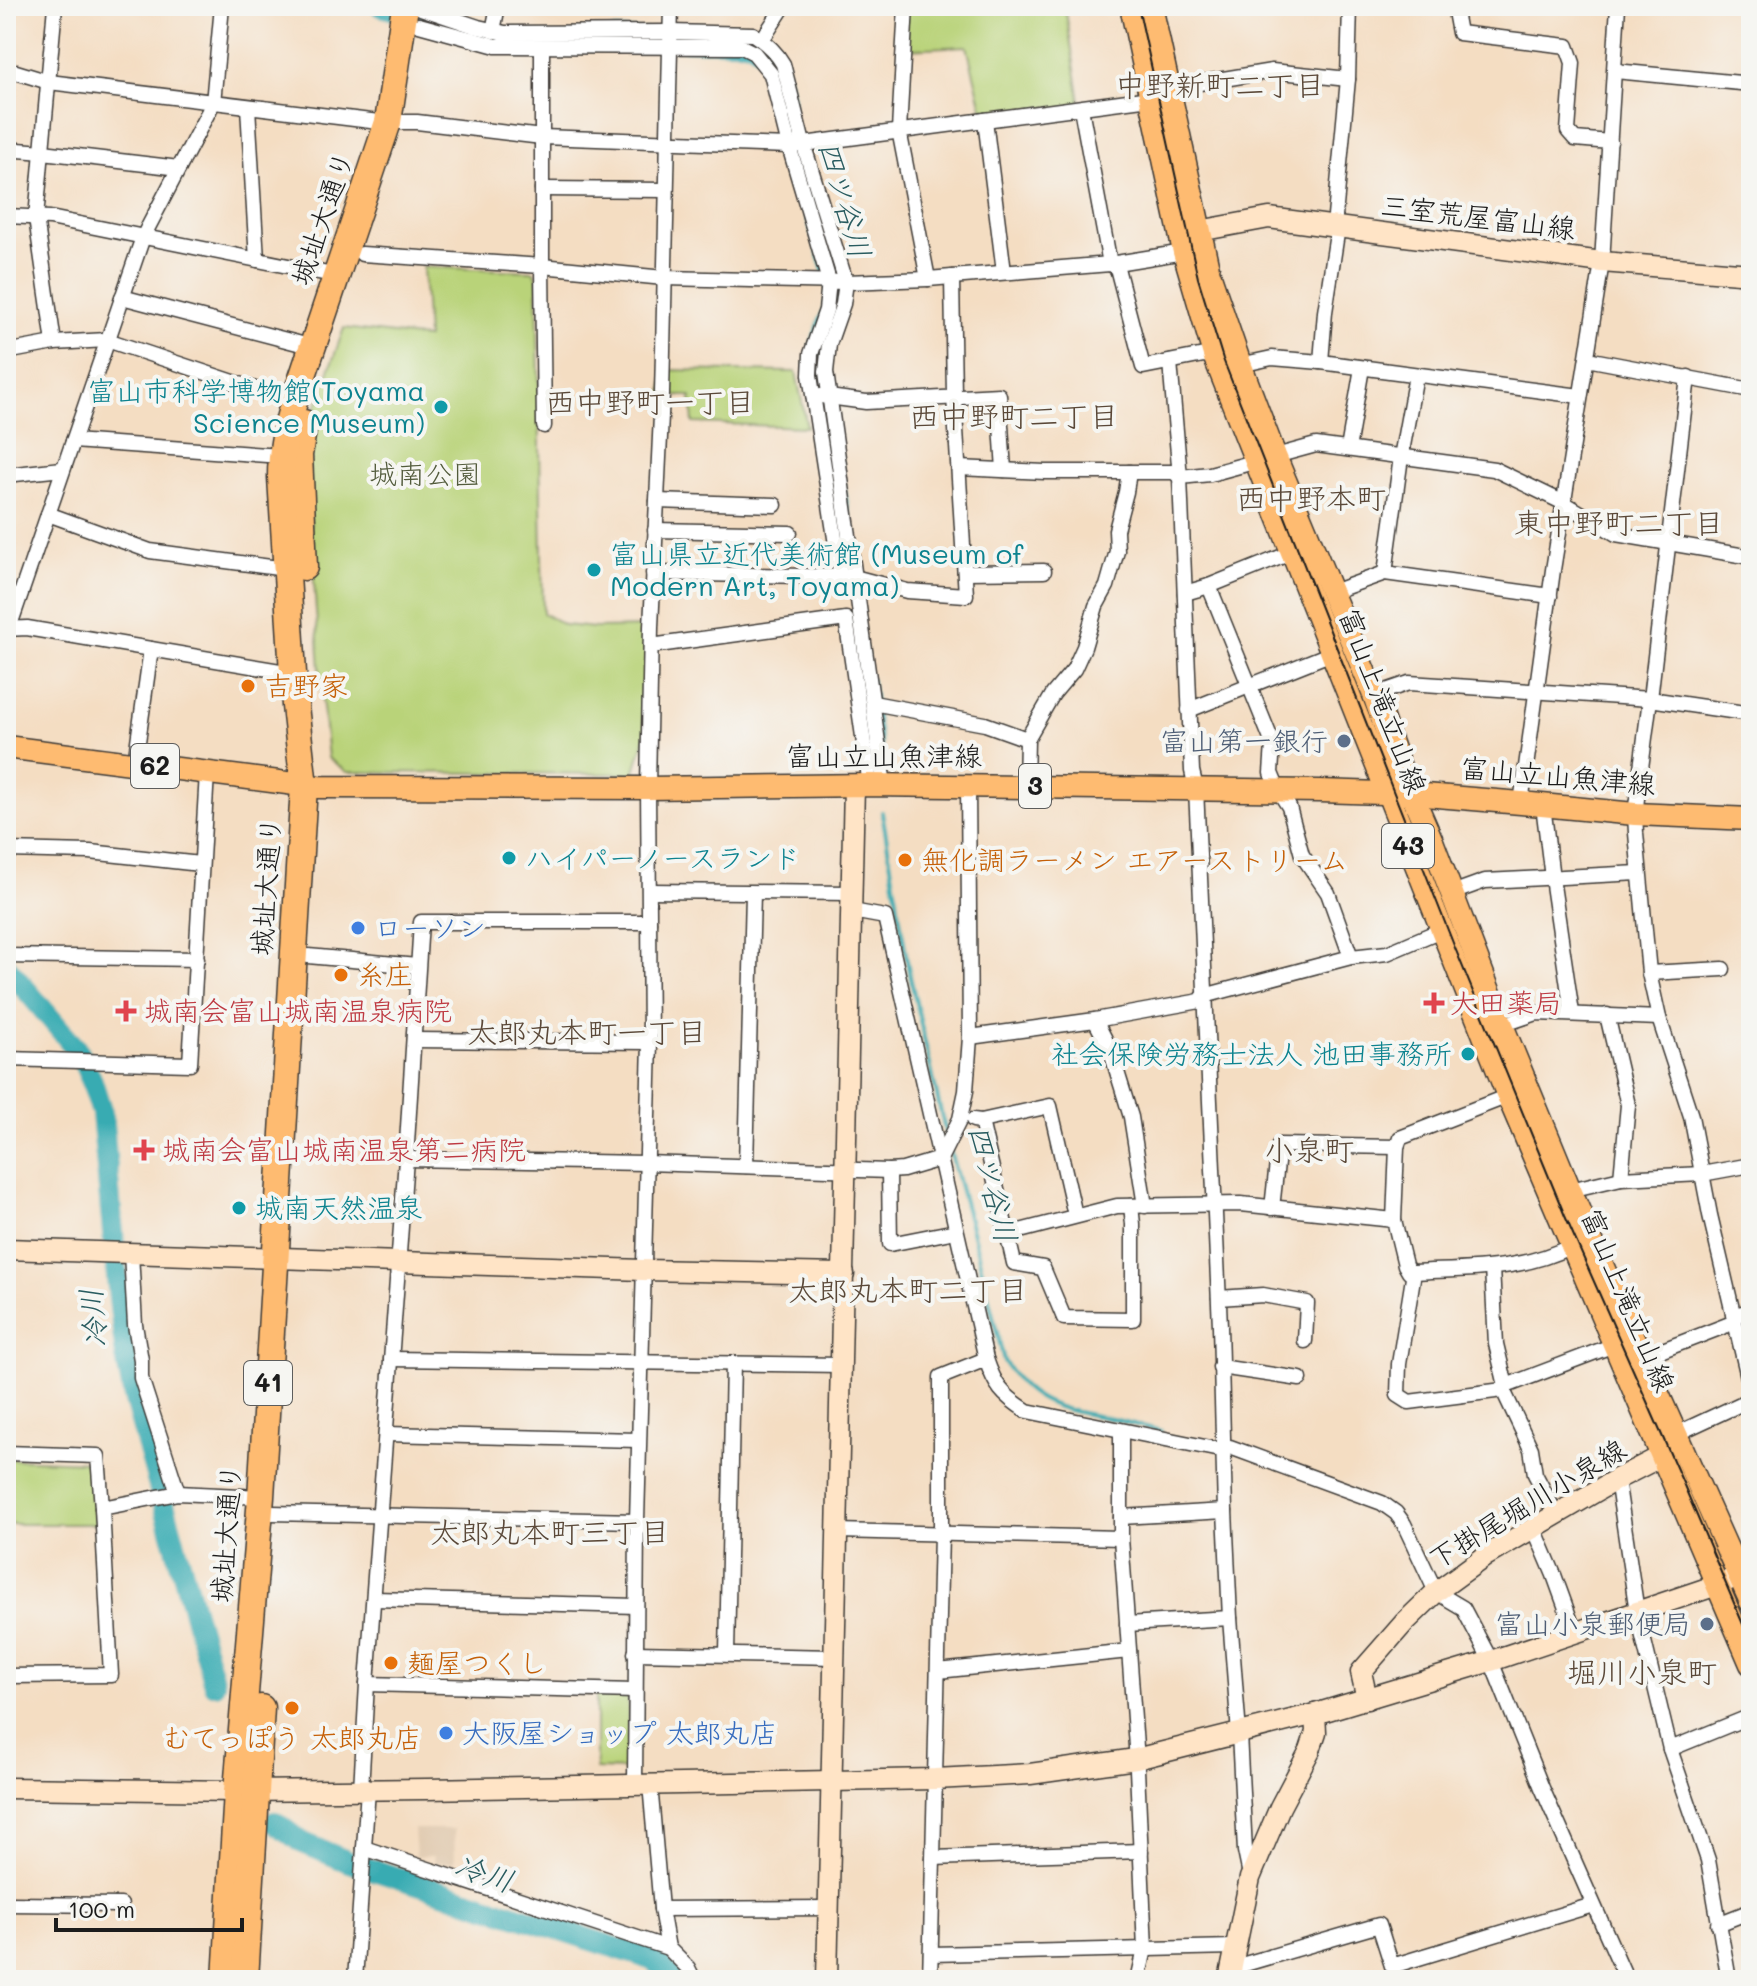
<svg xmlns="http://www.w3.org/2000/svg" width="1757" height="1986" viewBox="0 0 1757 1986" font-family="Mali,'Klee One',sans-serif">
  <rect width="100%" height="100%" fill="#f6f6f2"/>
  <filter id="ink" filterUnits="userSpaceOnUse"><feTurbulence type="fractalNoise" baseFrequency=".0125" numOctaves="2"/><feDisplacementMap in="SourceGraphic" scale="16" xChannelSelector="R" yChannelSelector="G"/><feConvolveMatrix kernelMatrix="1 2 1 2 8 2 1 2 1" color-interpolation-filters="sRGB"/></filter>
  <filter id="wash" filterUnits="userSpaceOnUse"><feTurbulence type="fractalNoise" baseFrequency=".006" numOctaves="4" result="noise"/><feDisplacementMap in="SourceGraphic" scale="32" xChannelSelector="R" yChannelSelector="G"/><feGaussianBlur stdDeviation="1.8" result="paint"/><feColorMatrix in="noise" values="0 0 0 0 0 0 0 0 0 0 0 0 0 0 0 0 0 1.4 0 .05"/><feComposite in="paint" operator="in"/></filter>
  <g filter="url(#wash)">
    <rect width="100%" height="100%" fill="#f4ddc2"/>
    <path fill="#e1cbb1" d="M414,1829H454L455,1862L434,1863L433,1856L416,1857Z"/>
    <g fill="#b9d379" stroke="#6a784a" stroke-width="2">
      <path d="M906,6H1065L1081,108L985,120L967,46L905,49Z"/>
      <path d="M423,267L533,271L537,277L543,613L564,625L595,628L651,627L650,722L634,774L347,772L328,758L322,698L311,538L308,455L314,413L344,328L427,338Z"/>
      <path d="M665,370L796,372L807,427L693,423L691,396H662Z"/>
      <path d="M6,1459L88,1462L93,1466L96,1524H6Z"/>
      <path d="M596,1695H628V1770L596,1769Z"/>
    </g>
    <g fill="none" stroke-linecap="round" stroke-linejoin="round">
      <g stroke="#39abb2" stroke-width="4">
        <path d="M882,812L909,972L946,1135"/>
        <path d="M950,1151L974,1238L1004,1361C1025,1398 1052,1408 1092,1415C1115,1419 1138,1425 1161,1431"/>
      </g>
      <g stroke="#39abb2" stroke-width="22">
        <path d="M381,6L474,31"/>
        <path d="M615,39L746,41C774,51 778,75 784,100"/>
        <path d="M801,164L837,286C837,308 827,323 821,344C817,354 818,366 817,377L841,523"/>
        <path d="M863,684L873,754"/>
        <path d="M6,966L79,1052L92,1081L102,1113L119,1299L126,1356L133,1393L214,1684"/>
        <path d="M275,1822L301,1842L349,1862L654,1960L675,1980"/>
      </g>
    </g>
  </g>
  <g filter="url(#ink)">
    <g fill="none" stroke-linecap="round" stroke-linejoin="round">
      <defs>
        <g id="street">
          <path d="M906,6L899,130L928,279"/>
          <path d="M1454,6L1459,33L1567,46L1573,63L1568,131L1575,139L1610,142"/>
          <path d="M421,8L478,27L505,33L670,32L753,34C765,42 776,51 783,64L803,143L846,282L843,304L829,344L826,372L884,785"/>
          <path d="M419,25L496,46L742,47L754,53L771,74L789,146L829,281L826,310L811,354L810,375L841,577"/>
          <path d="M493,31L498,6"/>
          <path d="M762,40L784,6"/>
          <path d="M542,47V266L544,426"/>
          <path d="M6,69L49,82L379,122H417L542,137L789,146L1150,98"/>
          <path d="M1615,71L1751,84"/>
          <path d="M1169,88L1272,71L1348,79"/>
          <path d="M248,107L257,260"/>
          <path d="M1081,108L1110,264L1117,268L1143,367L1204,355L1249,363L1272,358L1321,362L1580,396"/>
          <path d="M985,120L1004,272"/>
          <path d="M6,149L43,152L179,168"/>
          <path d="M542,189L666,190"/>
          <path d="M6,216L50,218L338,276"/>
          <path d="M1334,227L1348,79L1350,6"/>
          <path d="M362,254L542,266L664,278L846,282L928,279L1110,264L1184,252"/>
          <path d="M122,297L313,347"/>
          <path d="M54,343L36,218L55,6"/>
          <path d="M6,352L54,343L107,340L294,402"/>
          <path d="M1587,359L1751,390"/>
          <path d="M1170,362L1180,477L1192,771L1196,788L1220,1326L1225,1511L1230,1618L1239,1734L1245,1851L1250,1875"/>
          <path d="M1321,362L1325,312L1338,227"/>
          <path d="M1688,377L1650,699L1635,814L1636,833L1649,973L1659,1018L1691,1116L1710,1215L1751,1390"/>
          <path d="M821,396L866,402L999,395L1004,470"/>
          <path d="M73,441L281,456"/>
          <path d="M1348,449L1362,368"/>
          <path d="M959,468L1045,472H1174L1180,477L1210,474L1316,445L1494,469L1564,503L1616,534L1751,557"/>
          <path d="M6,475L62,469"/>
          <path d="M657,501L775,505"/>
          <path d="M48,514L150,551L286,569"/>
          <path d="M655,530L790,533"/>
          <path d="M965,572L1044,571"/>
          <path d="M653,573L854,577L907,591L966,595L954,396L952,277"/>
          <path d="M1385,573L1401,457L1416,375"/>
          <path d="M1332,592L1385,573L1550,596"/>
          <path d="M1185,593L1209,586L1293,552"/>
          <path d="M6,629L27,628L292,673"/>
          <path d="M6,637L143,237L213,103L222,6"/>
          <path d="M651,646L846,619L870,785"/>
          <path d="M1374,695L1409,683L1650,699L1751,714"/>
          <path d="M873,703L985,724L1027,739"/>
          <path d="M1189,710L1332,653"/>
          <path d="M135,763L151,649"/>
          <path d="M1026,786L1027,739L1053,694L1074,669L1084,647L1096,606L1107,586L1117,551L1116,530L1126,492L1129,472"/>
          <path d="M1521,803L1553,570L1602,262L1618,6"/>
          <path d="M1543,805L1552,878L1572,1013"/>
          <path d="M6,850L90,852L200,864"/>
          <path d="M650,891L852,893"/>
          <path d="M1452,893L1485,881L1639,873"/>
          <path d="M852,911L885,917L986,1359C995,1386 1002,1395 1027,1411L1215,1449L1230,1447L1382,1503L1396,1513L1404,1524L1436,1592L1463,1608L1491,1661L1542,1788L1627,1980"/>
          <path d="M6,956L197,959"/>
          <path d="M308,956L417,966"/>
          <path d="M1351,957L1387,953L1441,930"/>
          <path d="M1649,973L1723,969"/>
          <path d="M1607,1015L1628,1105L1621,1178"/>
          <path d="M1095,1020L1110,1049L1131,1117L1145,1206"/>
          <path d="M1502,1025L1537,1013L1659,1018"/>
          <path d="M970,1037L1095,1020L1200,1001L1204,996L1351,957L1328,893L1302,855L1289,807L1278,790L1271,773L1273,744L1209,586"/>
          <path d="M414,1040L650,1042"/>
          <path d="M6,1059L190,1064L207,773"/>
          <path d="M1508,1096L1400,1138L1397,1147L1394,1220L1405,1265L1409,1272H1414C1467,1269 1523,1271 1571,1246"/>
          <path d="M973,1120L981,1121L1050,1106L1075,1215"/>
          <path d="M981,1121L1014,1263L1043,1268L1064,1318L1133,1319V1224L1131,1206"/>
          <path d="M406,1159L646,1163L889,1171L903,1170L940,1159L960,1119L966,1091L970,1037L968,785"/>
          <path d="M746,1166L753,893"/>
          <path d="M889,1171L890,1244L956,1231"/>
          <path d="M1570,1190L1621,1178L1702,1174L1751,1165"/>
          <path d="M1272,1208L1279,1145L1397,1147"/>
          <path d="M1008,1234L1117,1206L1241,1204L1394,1220"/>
          <path d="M131,1253L135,1325L141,1360V1378L178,1493"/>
          <path d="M1492,1268L1496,1344L1506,1386"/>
          <path d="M1414,1272L1399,1364L1398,1395L1409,1402L1503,1390L1506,1386L1614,1345"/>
          <path d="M1219,1298L1263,1295L1307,1303L1305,1341"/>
          <path d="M1733,1315L1751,1311"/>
          <path d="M1642,1358L1735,1322"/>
          <path d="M391,1359L842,1365"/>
          <path d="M1220,1367L1300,1379"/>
          <path d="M1503,1390L1531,1449L1535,1474L1556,1514"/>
          <path d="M1121,1431V1538L1136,1747L1145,1949L1138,1980"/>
          <path d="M386,1434L638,1440"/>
          <path d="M1676,1434L1747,1401L1751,1394"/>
          <path d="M6,1453L98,1456L102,1508"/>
          <path d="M1617,1479L1637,1612L1670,1749L1708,1860L1729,1980"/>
          <path d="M271,1513L637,1521"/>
          <path d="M1121,1517L1225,1511"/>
          <path d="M1534,1528L1554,1575L1575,1633"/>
          <path d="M837,1531L1121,1538"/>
          <path d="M374,1599L636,1606"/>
          <path d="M1127,1624L1230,1618"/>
          <path d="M635,1653L835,1657"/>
          <path d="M727,1654L733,1363"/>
          <path d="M938,1671L1129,1651"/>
          <path d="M6,1676L111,1675L102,1508L178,1493L261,1497"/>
          <path d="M367,1684L635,1691"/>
          <path d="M1670,1749L1751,1716"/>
          <path d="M635,1784L637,1521L650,1042L648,788L651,627L662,394L671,6"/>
          <path d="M650,1784L661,1909L668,1948"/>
          <path d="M361,1789L367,1684L406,1159L421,922H649"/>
          <path d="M364,1848L668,1948L688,1968L694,1980"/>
          <path d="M933,1858L1141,1851"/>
          <path d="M6,1904L121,1905"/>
          <path d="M661,1909L829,1908"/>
          <path d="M1718,1924L1751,1911"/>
          <path d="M931,1954L1235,1947"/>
          <path d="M1232,1964H1245L1379,1925L1392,1966L1593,1905"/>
          <path d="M355,1980L368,1789"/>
          <path d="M930,1980L941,1534V1377L986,1359"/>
        </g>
        <g id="secondary">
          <path d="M1199,231L1269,218L1602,262L1751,274"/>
          <path d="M6,1249L643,1270L844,1274"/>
          <path d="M1367,1699L1361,1672L1404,1623L1436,1592L1487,1555L1617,1479L1654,1460L1669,1442"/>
          <path d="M6,1788L237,1791L427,1789L935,1779L1030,1774L1136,1759L1315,1714L1491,1661L1717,1585L1751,1571"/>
          <path d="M827,1980L854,785"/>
          <path d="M1229,1980L1250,1878L1280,1807L1310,1750L1316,1732L1315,1714"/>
        </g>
        <g id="primary">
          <path d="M1131,6L1184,252L1215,358L1508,1096L1751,1664"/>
          <path d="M1151,6L1209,273L1239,361L1275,456L1374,695L1395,755L1432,841L1502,1025L1570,1190L1642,1358L1751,1602"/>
          <path d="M6,747L318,787L648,788L870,785L1320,791L1413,794L1521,803L1635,814L1751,819"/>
        </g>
        <g id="highway">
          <path d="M304,567L299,455L304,423"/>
          <path d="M226,1980L237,1791L261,1497L304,786L295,706L281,477C281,451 286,427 294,402L388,122L405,6"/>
          <path d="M245,1980L261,1708"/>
        </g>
      </defs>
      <use href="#street" stroke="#3c3935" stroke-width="17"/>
      <use href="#secondary" stroke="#3c3935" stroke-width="23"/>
      <use href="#primary" stroke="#3c3935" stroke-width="25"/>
      <use href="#highway" stroke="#3c3935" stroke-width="29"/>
      <use href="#street" stroke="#fff" stroke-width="14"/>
      <use href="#secondary" stroke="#ffe4c6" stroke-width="20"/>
      <use href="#primary" stroke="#febb71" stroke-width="22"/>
      <use href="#highway" stroke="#febb71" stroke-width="26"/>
      <path stroke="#1c1c1c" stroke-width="2" d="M1138,6L1198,278L1223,359L1455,948L1565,1216L1683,1483L1751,1643"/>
    </g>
  </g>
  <g fill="#0f9aa8" stroke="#f6f6f2" stroke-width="3">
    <circle cx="441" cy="407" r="8"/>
    <circle cx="594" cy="570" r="8"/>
    <circle cx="509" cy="858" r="8"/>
    <circle cx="1468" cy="1054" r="8"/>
    <circle cx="239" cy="1208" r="8"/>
  </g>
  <g fill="#e8710a" stroke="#f6f6f2" stroke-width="3">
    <circle cx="248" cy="686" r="8"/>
    <circle cx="905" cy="860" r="8"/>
    <circle cx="341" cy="975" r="8"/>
    <circle cx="391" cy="1663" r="8"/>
    <circle cx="292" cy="1708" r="8"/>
  </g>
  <g fill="#5c6f8a" stroke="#f6f6f2" stroke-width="3">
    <circle cx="1344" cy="741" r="8"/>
    <circle cx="1707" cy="1624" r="8"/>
  </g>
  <g fill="#3f7fe0" stroke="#f6f6f2" stroke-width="3">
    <circle cx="358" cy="928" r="8"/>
    <circle cx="446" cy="1733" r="8"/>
  </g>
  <g fill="#e0444e" stroke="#f6f6f2" stroke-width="3">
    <path d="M1430 991h8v8h8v8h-8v8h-8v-8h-8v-8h8z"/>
    <path d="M122 999h8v8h8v8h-8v8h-8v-8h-8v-8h8z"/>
    <path d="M140 1138h8v8h8v8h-8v8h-8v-8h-8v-8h8z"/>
  </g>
  <g text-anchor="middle" stroke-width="8" stroke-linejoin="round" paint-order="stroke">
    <g fill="#f6f6f2" stroke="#5d5d5c" stroke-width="2">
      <rect x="131" y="744" width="48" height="44" rx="6"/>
      <rect x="1019" y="764" width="32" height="44" rx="6"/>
      <rect x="1382" y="824" width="52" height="44" rx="6"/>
      <rect x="244" y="1361" width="48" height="44" rx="6"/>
    </g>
    <g font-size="26" font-weight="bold" fill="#1c1c1c">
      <text x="155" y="775">62</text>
      <text x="1035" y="795">3</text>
      <text x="1408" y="855">43</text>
      <text x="268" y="1392">41</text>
    </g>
    <g font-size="28" fill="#1c1c1c" stroke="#f6f6f2">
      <text transform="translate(1478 217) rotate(7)" y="10">三室荒屋富山線</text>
      <text transform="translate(322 218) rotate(-71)" y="10">城址大通り</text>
      <text transform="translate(1383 701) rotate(69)" y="10">富山上滝立山線</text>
      <text x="884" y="766">富山立山魚津線</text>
      <text transform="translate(1558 776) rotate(5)" y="10">富山立山魚津線</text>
      <text transform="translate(266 886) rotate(-86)" y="10">城址大通り</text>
      <text transform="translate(1628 1300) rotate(67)" y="10">富山上滝立山線</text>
      <text transform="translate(1527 1504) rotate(-31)" y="10">下掛尾堀川小泉線</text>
      <text transform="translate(226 1533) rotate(-86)" y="10">城址大通り</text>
    </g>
    <g font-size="28" fill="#0d838f" stroke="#f6f6f2" text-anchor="start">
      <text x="425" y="401" text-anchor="end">富山市科学博物館(Toyama<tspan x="425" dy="32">Science Museum)</tspan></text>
      <text x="610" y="564">富山県立近代美術館 (Museum of<tspan x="610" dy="32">Modern Art, Toyama)</tspan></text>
      <text x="525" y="868">ハイパーノースランド</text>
      <text x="1452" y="1064" text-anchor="end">社会保険労務士法人 池田事務所</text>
      <text x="255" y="1218">城南天然温泉</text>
    </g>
    <g font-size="28" fill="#535c3d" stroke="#f6f6f2">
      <text x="425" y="484">城南公園</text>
    </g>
    <g font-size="28" fill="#c56008" stroke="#f6f6f2" text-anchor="start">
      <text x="264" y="696">吉野家</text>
      <text x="921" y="870">無化調ラーメン エアーストリーム</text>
      <text x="357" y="985">糸庄</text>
      <text x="407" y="1673">麺屋つくし</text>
      <text x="292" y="1748" text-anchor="middle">むてっぽう 太郎丸店</text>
    </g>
    <g font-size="28" fill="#4e5e75" stroke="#f6f6f2" text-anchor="end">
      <text x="1328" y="751">富山第一銀行</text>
      <text x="1691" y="1634">富山小泉郵便局</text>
    </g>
    <g font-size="28" fill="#366cbe" stroke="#f6f6f2" text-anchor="start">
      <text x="374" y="938">ローソン</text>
      <text x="462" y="1743">大阪屋ショップ 太郎丸店</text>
    </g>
    <g font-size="28" fill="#be3a42" stroke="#f6f6f2" text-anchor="start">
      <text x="1450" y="1013">大田薬局</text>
      <text x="144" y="1021">城南会富山城南温泉病院</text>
      <text x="162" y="1160">城南会富山城南温泉第二病院</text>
    </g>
    <g font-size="30" fill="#5b4939" stroke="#f6f6f2">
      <text x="1220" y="96">中野新町二丁目</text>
      <text x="650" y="413">西中野町一丁目</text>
      <text x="1014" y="427">西中野町二丁目</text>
      <text x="1311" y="509">西中野本町</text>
      <text x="1619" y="534">東中野町二丁目</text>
      <text x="587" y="1043">太郎丸本町一丁目</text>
      <text x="1309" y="1161">小泉町</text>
      <text x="908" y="1301">太郎丸本町二丁目</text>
      <text x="550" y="1543">太郎丸本町三丁目</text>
      <text x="1642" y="1683">堀川小泉町</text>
    </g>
    <g font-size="30" font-style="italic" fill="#295c60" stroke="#f6f6f2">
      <text transform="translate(844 200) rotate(74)" y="10">四ツ谷川</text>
      <text transform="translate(992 1184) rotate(76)" y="10">四ツ谷川</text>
      <text transform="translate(94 1318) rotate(-96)" y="10">冷川</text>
      <text transform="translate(484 1874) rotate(18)" y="10">冷川</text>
    </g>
  </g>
  <rect width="1757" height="1986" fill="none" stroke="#f6f6f2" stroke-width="32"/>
  <path d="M56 1918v12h186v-12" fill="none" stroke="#1c1c1c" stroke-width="4"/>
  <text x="68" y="1918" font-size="24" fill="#1c1c1c" stroke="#f6f6f2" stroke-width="6" paint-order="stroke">100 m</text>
</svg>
